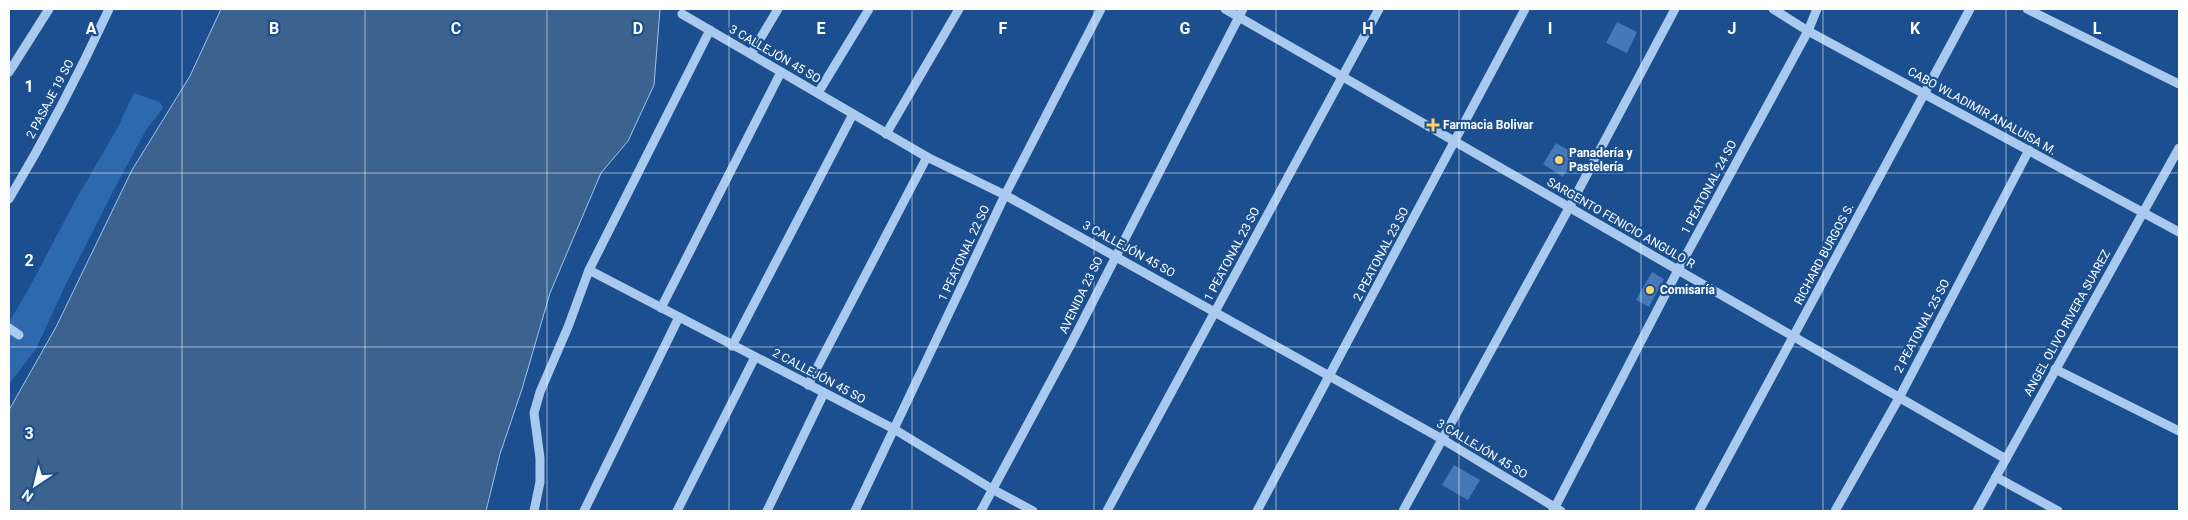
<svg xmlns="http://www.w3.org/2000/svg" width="2188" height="520" viewBox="0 0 2188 520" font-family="Roboto,sans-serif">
  <rect width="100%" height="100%" fill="#1b4f8f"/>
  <path fill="#2e69ad" d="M134,93L160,102L163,108L146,130L117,184L66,284L36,349L9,384V322L27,292L75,201L117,129Z"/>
  <path fill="#3c6290" stroke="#9cc4f0" d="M221,9H660L654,85L628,141L601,173L550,293L522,389L500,454L486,511H9V410L56,327L132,170L190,76Z"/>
  <g fill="#4478b7">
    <path d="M1617,22L1637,32L1627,53L1606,43Z"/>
    <path d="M1556,143L1576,155L1563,177L1543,164Z"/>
    <path d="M1652,272L1664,279L1649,307L1636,300Z"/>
    <path d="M1454,465L1480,480L1468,500L1442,485Z"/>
  </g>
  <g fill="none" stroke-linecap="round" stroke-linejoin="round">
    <g stroke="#a9c9ee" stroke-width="9">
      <path d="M1225,9L2006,459"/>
      <path d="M1773,9L1808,31L2179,232"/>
      <path d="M2027,9L2179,84"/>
      <path d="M682,14L927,157L1005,195L1442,439L1561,511"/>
      <path d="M751,54L778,9"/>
      <path d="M9,72L49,9"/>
      <path d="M818,93L869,9"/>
      <path d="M886,134L959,9"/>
      <path d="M9,199C46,137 79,74 109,9"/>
      <path d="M589,270L894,429L992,489L1033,511"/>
      <path d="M661,308L781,72"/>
      <path d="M9,328L19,335"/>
      <path d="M732,346L853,114"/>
      <path d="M2055,369L2179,431"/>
      <path d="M808,385L927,157"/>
      <path d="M1996,477L2058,511"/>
      <path d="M534,511L540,482V458L534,413L540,392L568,327L589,270L710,30"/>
      <path d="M584,511L679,317"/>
      <path d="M677,511L755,357"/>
      <path d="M767,511L824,393"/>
      <path d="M855,511L1005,195L1101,9"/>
      <path d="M981,511L1072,342L1243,9"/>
      <path d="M1107,511L1379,9"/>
      <path d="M1257,511L1525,9"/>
      <path d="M1403,511L1569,208L1675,9"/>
      <path d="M1553,511L1678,270L1808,31L1817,9"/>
      <path d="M1699,511L1970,9"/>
      <path d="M1835,511L1899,398L2029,150"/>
      <path d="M1977,511L2179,148"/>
    </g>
  </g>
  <path fill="none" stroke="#fff" stroke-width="1" stroke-opacity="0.55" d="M182,9V511M365,9V511M547,9V511M729,9V511M912,9V511M1094,9V511M1276,9V511M1459,9V511M1641,9V511M1823,9V511M2006,9V511M9,173H2179M9,347H2179"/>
  <g fill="#ffd166" stroke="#1b4f8f" stroke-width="2">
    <path d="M1430.5 117.5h5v5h5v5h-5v5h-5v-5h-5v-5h5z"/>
    <circle cx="1559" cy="160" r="5"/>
    <circle cx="1650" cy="290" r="5"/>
  </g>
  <g text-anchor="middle" stroke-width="4.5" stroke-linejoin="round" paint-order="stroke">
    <g font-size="12" fill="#fff" stroke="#1b4f8f">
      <text transform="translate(775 54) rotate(30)" y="4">3 CALLEJÓN 45 SO</text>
      <text transform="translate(50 99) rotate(-62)" y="4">2 PASAJE 19 SO</text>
      <text transform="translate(1982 111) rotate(29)" y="4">CABO WLADIMIR ANALUISA M.</text>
      <text transform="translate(1709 187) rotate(-62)" y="4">1 PEATONAL 24 SO</text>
      <text transform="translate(1621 223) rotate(30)" y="4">SARGENTO FENICIO ANGULO R</text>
      <text transform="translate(1129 249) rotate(29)" y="4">3 CALLEJÓN 45 SO</text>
      <text transform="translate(964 253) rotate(-65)" y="4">1 PEATONAL 22 SO</text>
      <text transform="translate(1232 254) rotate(-62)" y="4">1 PEATONAL 23 SO</text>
      <text transform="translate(1381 254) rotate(-62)" y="4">2 PEATONAL 23 SO</text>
      <text transform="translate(1824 254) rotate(-62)" y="4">RICHARD BURGOS S.</text>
      <text transform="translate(1081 295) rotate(-64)" y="4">AVENIDA 23 SO</text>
      <text transform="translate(2067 323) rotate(-61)" y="4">ANGEL OLIVO RIVERA SUAREZ</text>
      <text transform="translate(1922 326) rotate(-62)" y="4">2 PEATONAL 25 SO</text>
      <text transform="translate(819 376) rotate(28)" y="4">2 CALLEJÓN 45 SO</text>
      <text transform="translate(1482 449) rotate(31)" y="4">3 CALLEJÓN 45 SO</text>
    </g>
    <g font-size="12" font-weight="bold" fill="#fff" stroke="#1b4f8f" text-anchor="start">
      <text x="1443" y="129">Farmacia Bolivar</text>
      <text x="1569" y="157">Panadería y<tspan x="1569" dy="14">Pastelería</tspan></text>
      <text x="1660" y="294">Comisaría</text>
    </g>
  </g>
  <g font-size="16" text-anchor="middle" font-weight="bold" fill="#fff" stroke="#1b4f8f" stroke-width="4.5" stroke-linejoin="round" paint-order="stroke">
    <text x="91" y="34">A</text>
    <text x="274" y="34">B</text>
    <text x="456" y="34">C</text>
    <text x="638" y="34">D</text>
    <text x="821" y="34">E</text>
    <text x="1003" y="34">F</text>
    <text x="1185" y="34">G</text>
    <text x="1368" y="34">H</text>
    <text x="1550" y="34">I</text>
    <text x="1732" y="34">J</text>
    <text x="1915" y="34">K</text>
    <text x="2097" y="34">L</text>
    <text x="29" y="92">1</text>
    <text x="29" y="266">2</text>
    <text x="29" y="439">3</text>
  </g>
  <rect width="2188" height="520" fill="none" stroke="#ffffff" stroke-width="20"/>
  <g transform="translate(35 485) rotate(215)" stroke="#1b4f8f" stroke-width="4" paint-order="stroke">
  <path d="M0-4L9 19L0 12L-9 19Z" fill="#ffffff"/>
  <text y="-8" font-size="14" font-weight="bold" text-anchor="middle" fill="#ffffff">N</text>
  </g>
</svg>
